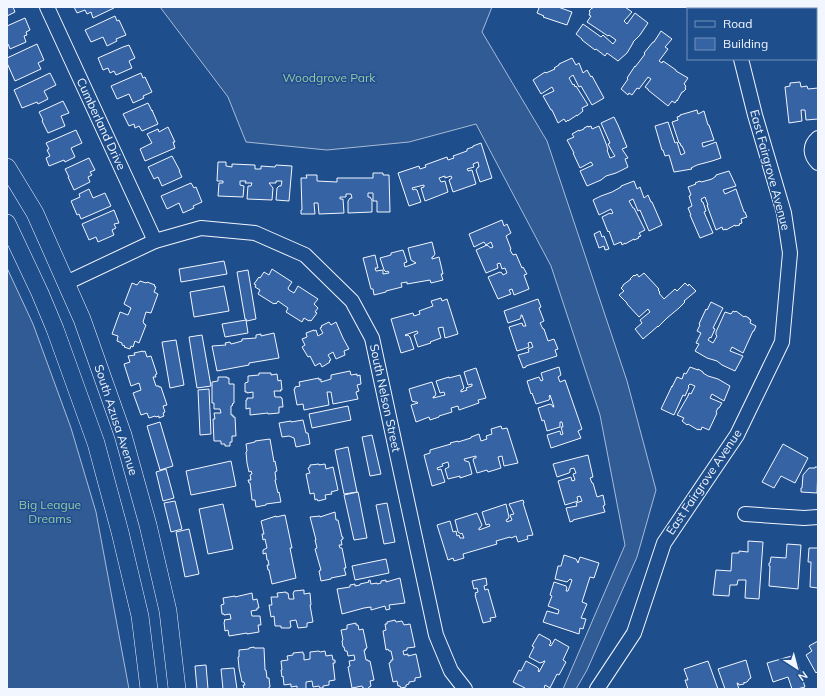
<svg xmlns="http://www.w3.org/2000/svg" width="825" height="696" viewBox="0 0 825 696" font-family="Mulish,sans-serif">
  <rect width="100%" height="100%" fill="#1f4e8c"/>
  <g fill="#305b95" stroke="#a8bbd7">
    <path d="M160,7H492L482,32L547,141L627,381L656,490L637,557L587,670L576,689H563L625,545L600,415L551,266L476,124L409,142L327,150L246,142L228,97Z"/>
    <path d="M7,268L33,324L71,428L96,512L129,689H7Z"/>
  </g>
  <g fill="#3563a3" stroke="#f2f6ff">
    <path d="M7,7H13L15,12L7,16Z"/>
    <path d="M74,7H113L114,8L93,18L91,12L87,14L85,10L77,13Z"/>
    <path d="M536,7H558L572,12L567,25L543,17L544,16L537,13L539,8Z"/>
    <path d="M594,7H625L632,12L624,21L627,24L635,13L648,23L640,35L633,42V43L627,53L618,61L607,53L605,56L596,49L595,50L582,40V39L576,34L583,24L601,37L603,35L613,44L616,40L609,35L608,36L587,22L591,16L589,15L590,12L589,11L592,8H593Z"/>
    <path d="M115,16L117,21L119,20L126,35L116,39L117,41L107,46L103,37L91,42L85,30Z"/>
    <path d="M25,18L30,30L26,32L27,35L24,36L26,42L10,49L8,44H7V26Z"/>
    <path d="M661,31L672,39L665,47L668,49L659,61L662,63L663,61L676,70V71L688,78L684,84L686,86L685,88L686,89L683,92H682L677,101V100L675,103L672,101L668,106L648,90V89L645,87L651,79L648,77L639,89L637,88L632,95L629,93L628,95L621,89L628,79L627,78L635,66V67L639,62L645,54L644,53L653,42H654Z"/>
    <path d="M37,44L44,60L38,63L41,69L15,81L7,63V58Z"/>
    <path d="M129,45L135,58L129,61L132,68L116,75L114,71L110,73L108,68L103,70L98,58L123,47Z"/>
    <path d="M572,58L576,65L579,63L583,73L587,70L591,77L592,76L604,98L592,105L581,86L579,87L573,75L569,78L573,85L574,84L575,87L576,86L588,105L582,108L583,111L577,116V115L568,121V120L566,122L564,119L558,123L552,110H551L543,96L554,91L552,87L541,94L533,80L545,72L546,73L555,69L554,68L559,65V64Z"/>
    <path d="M50,73L56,85L44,91L48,99L38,104L37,102L22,108L14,90Z"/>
    <path d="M141,73L143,78L145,77L152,92L143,96L144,98L133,103L129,94L117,99L111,86Z"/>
    <path d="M800,82L801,87L807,86L808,89L818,88V119L806,120L805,110H801L802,121L789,123L785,87L790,86V83Z"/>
    <path d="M63,101L69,113L61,116L65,126L48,133L42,121L43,120L39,112Z"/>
    <path d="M148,103L152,111V110L158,124L142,131L139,126L135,128L134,124L129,126L123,114Z"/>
    <path d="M697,110L698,114L704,111L708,125H709L714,140L702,143L703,147L716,142L721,158L712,161L697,165L691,168L692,169L674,172L669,155L665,156L663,150H662L655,126L668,122L675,143L677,142L681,155L685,153L682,146H681L680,143H679L672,122L678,120L677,117L680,116V115Z"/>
    <path d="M614,117L618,125L627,147L622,149L628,158L625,159L628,167L616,173L606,176L601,180L587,186L580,171L593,165L591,162L580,168L573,153H574L567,140L574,137L572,134L579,130V131L584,129V128L588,126V127L591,126L592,129L599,126L607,146V147L608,149L607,150L610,158L615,156L613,153L608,144L610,143L601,123Z"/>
    <path d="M168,127L175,142H173L175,148L145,161L140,149L152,143L147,134L158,129L159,132Z"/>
    <path d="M76,130L82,143L71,148L75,157L65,162L64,160L49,166L46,158L50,156L47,150L49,149L46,143Z"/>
    <path d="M481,143L492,178L480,182L476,170L478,167H479L478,162L473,164L474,167L467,169L468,171L472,170L476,184L453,192L449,180L452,178L451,176L445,178V176L439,178L441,182L445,181L448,192L425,201L421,188L424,187V185L412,188L413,190L415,189L417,190L421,202L409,206L398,173L419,166L420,169L426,167L425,165L447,157L448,160L454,158L453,156L467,151V149L473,147V146Z"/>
    <path d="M172,156L180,171H179L182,177L162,186L158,177L154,179L148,167Z"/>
    <path d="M89,158L95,170L90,172L92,175L88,177L90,182L74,190L68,177H69L65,169Z"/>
    <path d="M218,162H226V166L232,167V164L255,165V169H261V166L275,167L276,165L292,166L289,201L276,200L277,188L279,186H281L282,181H276V183H269L273,188L272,200L247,199L248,186H251L252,183H245L246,181H240V185L244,186L243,197L218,196L219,183H223V181H217Z"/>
    <path d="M729,171L736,186L723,190L725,194L736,189L744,212H745L747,217L741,219L742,223L739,224L740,225L735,226V225L726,230V229L723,230L722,227L716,230L708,208L707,205H708L705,197L701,199L702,202H703L706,211L704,212L713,233L700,238L690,215H691L688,208L692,206L689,196L691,195L688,187L696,184L695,183L700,181L701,182L705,181L712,179L716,176V175Z"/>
    <path d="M373,173H383V175H389L390,212H377V201H373V193H368V197H370L372,200V212L348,213V201L350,198H352L351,194H346V197H340V199H343L344,213L319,214L318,203H314L315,214H301V210H302L301,178H307L306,175H317V181L337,182V178H373Z"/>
    <path d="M634,181L637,189L640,187L644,198L648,195L651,202H652L662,225L649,231L640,210L638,211L633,199L629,201L633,208H634L645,230L639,233L641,236L638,237L639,238L634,240V239L625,244V243L622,245L621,242L614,245L609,231L608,232L602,217L610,213L611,214L613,213L611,209L599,215L593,200L601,196L612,192L621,187V186Z"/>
    <path d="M191,183L194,188L196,187L202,202L193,206L194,208L183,213L179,203L167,209L161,196Z"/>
    <path d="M89,189L93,198L105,193L111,206L81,219L79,214L77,215L71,201L80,197L79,194Z"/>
    <path d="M114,210L119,223L114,224L116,228L112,230L114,235L98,242L96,237L89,240L82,224Z"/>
    <path d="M502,220L504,226L507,224L511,233L506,236L511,249L510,250L513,255L516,254L522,268L523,267L527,274L524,275L529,289L514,295L512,289L509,290L511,294L498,299L488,277L500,272L502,273L503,275L507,273L505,268L502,269L500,263L497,264L498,268L486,273L476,250L487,245L491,248L493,247L491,242L486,245L484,242L474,247L469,234Z"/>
    <path d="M600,231L602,237L604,236L609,249L605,250L604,246L599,248L594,234Z"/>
    <path d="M432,242L435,254L433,257H432V259L439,257L443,274H441L443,280L431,283L430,280L407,284V282L401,283L402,287L386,291V292L374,295L373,289H371L363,258L375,255L378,268H375L376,271L383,270V274L389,273L388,271L386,272L384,270L380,258L391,255V253L403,250L407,262L404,263L405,267L416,263L415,262H414L411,260L408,248Z"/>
    <path d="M224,261L227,274L181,282L179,269Z"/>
    <path d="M272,269L292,282L288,288L289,290L294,293L298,286L318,299L314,304L318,308L315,312L317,313L311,321L309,320V321L304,318L302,322L286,312L288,308L278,301L276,304L275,303L274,304L258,294L260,290L255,287L256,285L254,284L259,277L260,278L264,272L269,275Z"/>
    <path d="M248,270L256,319L247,321L246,319H245L237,272Z"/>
    <path d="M644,273L659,289L658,290L660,292L659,293L664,299L675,289L677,291L685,283L688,286L689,284L696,291L684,301L685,302L679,308L667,318L658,327V326L643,339L635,329L642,323L640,320L650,312L648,309L639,317L627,304V303L619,295L624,291L621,288L623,286V285L631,279H630L634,275L635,276L637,274L639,277Z"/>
    <path d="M140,281L146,283L147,282L155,285L154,286L156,287L154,292L158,294L151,313L146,312L143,322L144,323V324L146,325L139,343L135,341L133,347L131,346L130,349L124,347L125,346L122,345V343L117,341L118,336L112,334L120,312L128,315L131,308L124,304L132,283L137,285Z"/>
    <path d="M224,286L229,311L194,317L190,292Z"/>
    <path d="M441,298L442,301L447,299L458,334L445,338L443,327L438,328L441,338L430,342L431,343L418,347L414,335L418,333L417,331L405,335L406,336L408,335L410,337L414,349L401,353L391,319L413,313L414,316L420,314L419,311L433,306L431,301Z"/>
    <path d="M538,299L541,307L539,308L544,321L540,323L543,329H544L548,341L554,339L558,349L555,350L557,356L526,366V367L523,368L518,355L529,352L528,349L533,347L531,342L528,343L529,347L517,351L509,327L522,323L523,326H526L522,315H521V317L520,319L508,323L504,311Z"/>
    <path d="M711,302L723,308L713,328L715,329L711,338L710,337L708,340L713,343L717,336L716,335V332L725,312L731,314L733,311L735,312L736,311L744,317L745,316L749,318V319L751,320L750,323L756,326L754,331H753L743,353L732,347L730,351L743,356L735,371L722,365L717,361L707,358L695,351L699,344L696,343L701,333L697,331L700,325L699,324L706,309L707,310Z"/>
    <path d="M246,320L248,333L225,337L222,324Z"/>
    <path d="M329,322L331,325L336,322L343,338L349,349L344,351L345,355L336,359L333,352L328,355L331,360L329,361L330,362L322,367L320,363L315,366L310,356L308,357L302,347L305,345L302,339L307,337L306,333L314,330V331L316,330L318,336L323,333L320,328L322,327L321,326Z"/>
    <path d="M274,333L279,358L249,363V365L217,371L212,346L226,345L225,343L230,342L231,344L235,343L242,341V339L256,338V335L261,334V336Z"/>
    <path d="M202,335L211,386L197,388L189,337Z"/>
    <path d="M176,340L184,385L170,388L162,342Z"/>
    <path d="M143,351V352L145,351L147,357L151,356L157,374L155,375L156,377H153L156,386H159V387H161L167,405L163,406L165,412L163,413L164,416L159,418V416L156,417L155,416L149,418L147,413L141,415L133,393L141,390L139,383L131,386L124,364L130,362L128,356L135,355L134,353Z"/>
    <path d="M559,367L561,375L558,377L560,382L565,380L582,429L578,431L581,438L551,448L547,435L560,431L561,435L563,434L561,427H563L562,422H560V427L547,431L544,420L542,421L538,408L550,404L552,405L553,407H554L550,395L549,396L550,398L549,400L536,404L532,393L531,394L527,381L539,377L541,381L543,380L541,373Z"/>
    <path d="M690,367L698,370V369L703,372V373L708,376L718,379L730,386L724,401L712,394L710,398L722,403L719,408H718L716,412L717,413L709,430L702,427L701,430L698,429V430L688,424L687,425L682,421L684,418L677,415L688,396L689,393L691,394L695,386L690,384L688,386L689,387L685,396L683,395L674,415L661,409L672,386V387L677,377L682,379L684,373L686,374Z"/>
    <path d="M476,368L486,398L478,400L479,403L459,410L458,406L451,408L452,412L439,416V417L430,420L429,417L416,422L411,405L418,403L417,402H415L412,401L409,389L432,382L436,394L435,396L433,397V398L445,395L444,392L440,393L436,381L449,377V378L460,375L464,388L462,390H461V392L467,390L466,388L472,386V384L468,385L464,372Z"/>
    <path d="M350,371L351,375L357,374V376L360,375L361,384L357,385L359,391L356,392L358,399L333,404L331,392H327L329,405L304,410L303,404L297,405L294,389H295V387L300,386L299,382L319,378V380L321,379V382L331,379V375Z"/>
    <path d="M259,373H271V375L277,374L278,381L281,380L282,390H280L281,391H274L275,397H281V398H282L283,407H279V413L268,414V413L250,415V408L246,409V400H247V398H253V392L247,393V392H245V383L248,382V376L259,375Z"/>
    <path d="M218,377H227V378H229V384H234V403L232,404L233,405L231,406V415H233V417H235L236,436H232V442H230V446H225V444H221V441H214L213,419H215L214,413H221L220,409H214V403H212V382L218,381Z"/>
    <path d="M209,389L211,434L200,435L198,390Z"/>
    <path d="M348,406L351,420L312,428L309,414Z"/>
    <path d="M303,420L306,433H308L310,444L296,447L294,438L289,436L282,437L279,423L291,421V422Z"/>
    <path d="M160,422L173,466L160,470L147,426Z"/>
    <path d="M501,426L502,429L507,428L518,463L504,466L502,456L498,457L501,468L488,472L487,470L477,473L473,460L474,458H476V456L464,459L465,461H466L469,462L472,474L460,478V476L448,479L445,469L449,467L448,462L442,464L443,466L437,468L438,470L441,469L445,482L432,486L424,455L430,453V450L451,444L450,443L458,441V442L471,438V437L479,434L481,441L487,439L486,436L492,434L491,429Z"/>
    <path d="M372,435L381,474L370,476L362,437Z"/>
    <path d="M270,439L274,462L275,461L277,471L275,472L276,480H275L278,493L279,492L281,502L266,504V505L256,507L255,500H252L250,483H249L248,480H251L250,475L252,474L251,471L249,472L247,463L246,452L247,451L246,444L255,442V441Z"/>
    <path d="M783,444L808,458L795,483L781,476L774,488L762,482Z"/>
    <path d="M348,447L357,492L344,494L335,450Z"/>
    <path d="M588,455L593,477L590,478L592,483H593L597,497L603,495L605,505L603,506L605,512L573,520V521L570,522L566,508L577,506L576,503L582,501L580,496L577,497L578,501L565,505L558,481L571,477L572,481L575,480L573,474L576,473L574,468L570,469V472L569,473L557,477L553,464Z"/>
    <path d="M231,461L236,486L191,495L186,471Z"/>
    <path d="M319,464V465L325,464L326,469L333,467L338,490L331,492L332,494L325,495L326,499L318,501L317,499L315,500L314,493L310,494L306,474L310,473L308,468L310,467V465Z"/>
    <path d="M815,467H818L817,493L801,492V488H802L803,475L809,468H815Z"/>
    <path d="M166,469L174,498L163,501L156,472Z"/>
    <path d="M358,492L367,538L354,540L344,495Z"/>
    <path d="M523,500L524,503H523L533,535L527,536L528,539L518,542L516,536L511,538L510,537L496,541L497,544L463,554L464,558L454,561L453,558L448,560L437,525L450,521L453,532L456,531L457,536L459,535L460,538H464L462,533L461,534L458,532L455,520L477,513L482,525L480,528H479V530L490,526L489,524L486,525L482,512L506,504L509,517L508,519L506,520L507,522L512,520L510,515L514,514L509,504Z"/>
    <path d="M175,501L182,529L171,532L164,503Z"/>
    <path d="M387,503L395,542L384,544L376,505Z"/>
    <path d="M223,504L233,549L208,554L199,509Z"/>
    <path d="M335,512L336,520H338L342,537H343V539L341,540L342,545H339L340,548H342L346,568H344L346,575L331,578V579L321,581L319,571L321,570L315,549L317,548L315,540H316L310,517L320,516V517Z"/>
    <path d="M285,515L292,548H290L296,578L272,584L269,570H268L267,565H269L268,560H267L266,553L263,554V550L267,548L265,539L263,540L262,534H264L261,521L276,516V517Z"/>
    <path d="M189,529L199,574L185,577L176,532Z"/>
    <path d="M748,541L763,542L759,599L745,598L746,580H738L737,585H730L729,596L713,595L716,570L731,571L732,553H739V551L748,552Z"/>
    <path d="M787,544L801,545L798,589L769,586L770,566H769V563H770L771,557L786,558Z"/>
    <path d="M809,548H818V588L810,587L811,562H808Z"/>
    <path d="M564,555L576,559L578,563L580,557L599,563L594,578L590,577L582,602L587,604L581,618L586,619L583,629L580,628L579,634L543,622L547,611L558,614L559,610L548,606L552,596L550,595L554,582L566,586L567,588L566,591H568L572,580L570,579L567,582L555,579L558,566H561Z"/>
    <path d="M386,559L389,573L355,580L352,566Z"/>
    <path d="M400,578L405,603L389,605L390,609L386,610L385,606L371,610V607L364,608L342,614L337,589L350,587V585L355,584V586L360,585V584L369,582L368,581L370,580L371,584L377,583V584L381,583V581L386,580V582Z"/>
    <path d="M486,578L487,585L484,586L485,590L488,589L496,617L490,618L491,621L483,623L475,595H476L475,593L478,592L477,588L474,589L472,581Z"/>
    <path d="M304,590V594L310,593L311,605H310L313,622L307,623V627L298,628L296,620L290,621L291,627H290V628H281V626H275L274,616L271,617L269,605H272L271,597H278L277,593L286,592V593H288L289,599H294L293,593L294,592V591Z"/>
    <path d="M252,593L253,600L257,599L259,608H257V610L251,611L252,616H260L261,625H258L259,632L247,634V633L229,636L228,630L225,631L224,622L225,621L224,620L231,619L230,614L224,615V614H222L221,605L224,604L223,598L235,596V597Z"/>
    <path d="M395,620L396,622L402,621L404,625L410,624L415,647L407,648V650L403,651L404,655L408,654V656L416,654L421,677L415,678V681L409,682V684L406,685V687L401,688L400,686H398L397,681L393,682L389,663L391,662V660H393L391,651H389L388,649L386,650L383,631L386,630L385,624H387V622Z"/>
    <path d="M356,623V625H358L359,630L363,629L367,648L365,649L366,650H364L366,660H368V661H370L374,680L370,681L371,686L369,687L368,689H364V688H363L362,686L352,688L348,667L350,666L349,661L355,660L354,655L348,656L347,651H345L344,647H343L342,641L343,640L341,630L347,629V625Z"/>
    <path d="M539,634L550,640L551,643L549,645L551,646L555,639L569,647L563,660L566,662L559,675L557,674L550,688L545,685L544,689H525V688L513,682L519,670L521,671L526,661L537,667L539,669L538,671L539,672L545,661H544L543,662L540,663L529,657L534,647L532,646Z"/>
    <path d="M818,641V671L816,673L806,655L812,651L809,646Z"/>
    <path d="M254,647V648H264L265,670H266L267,678H269L270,687H269V689H244L243,685H245L244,682H242L239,668L238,657H239V650L249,649V648Z"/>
    <path d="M319,651L320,652L325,651L326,656L332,655L333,660H335V663H333L335,680L329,681V685L323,686V688H320L319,686L313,687L312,681L306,682V689H297V686L291,687V684L284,685L283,676L282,677L281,670H282L281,661L288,660L287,656L293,655V653L303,652V654H304V660L310,659V652Z"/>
    <path d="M795,655L805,687L797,689H792L788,677L773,682L767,663Z"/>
    <path d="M746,660L751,678L749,679L748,681L745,683L744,682V684L739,685L738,683H737L739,689H725L718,669Z"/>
    <path d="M708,661L718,689H688L685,680H688L684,669Z"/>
    <path d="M206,665L208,689H197L195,666Z"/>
    <path d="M234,668L237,689H223L221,669Z"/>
  </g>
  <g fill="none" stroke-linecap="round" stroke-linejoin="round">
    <defs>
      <g id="minor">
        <path d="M47,7L155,241"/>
        <path d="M736,7V9"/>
        <path d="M818,138C809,146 810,155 818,163"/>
        <path d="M66,283L155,241L201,228L255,233L305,255L352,301L372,338L436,635L451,671L465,689"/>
        <path d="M745,514L804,518L818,517"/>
        <path d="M597,689L634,633L664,543L737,435L782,342L790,253L784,213L755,115L741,59"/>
      </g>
      <g id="major">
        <path d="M7,167L35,213L66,283L82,319L123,435L148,525L168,611L177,689"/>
        <path d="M7,223L40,293L55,329L96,443L120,532L140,616L149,689"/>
      </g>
    </defs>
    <use href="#minor" stroke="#f2f6ff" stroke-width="16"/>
    <use href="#major" stroke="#f2f6ff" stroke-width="18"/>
    <use href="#minor" stroke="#1f4e8c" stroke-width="14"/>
    <use href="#major" stroke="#1f4e8c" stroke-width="17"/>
  </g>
  <g text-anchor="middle" stroke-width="3" stroke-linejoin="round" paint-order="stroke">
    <g font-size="12" fill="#97c8a6" stroke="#1f4e8c">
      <text x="329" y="82">Woodgrove Park</text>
      <text x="50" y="509">Big League<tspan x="50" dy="14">Dreams</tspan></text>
    </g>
    <g font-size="12" fill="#f2f6ff" stroke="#1f4e8c">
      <text transform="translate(101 124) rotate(65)" y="4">Cumberland Drive</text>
      <text transform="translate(770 170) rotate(75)" y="4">East Fairgrove Avenue</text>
      <text transform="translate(385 398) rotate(78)" y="4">South Nelson Street</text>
      <text transform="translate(116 420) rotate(72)" y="4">South Azusa Avenue</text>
      <text transform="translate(704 482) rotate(-56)" y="4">East Fairgrove Avenue</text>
    </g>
  </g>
  <rect width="825" height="696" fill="none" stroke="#f2f6ff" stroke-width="16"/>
  <rect x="687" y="8" width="130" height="52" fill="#1f4e8c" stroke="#7391ba"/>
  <rect x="695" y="21" width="20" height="6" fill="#1f4e8c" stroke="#7391ba"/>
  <text x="723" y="28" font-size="12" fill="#f2f6ff">Road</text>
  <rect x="695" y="38" width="20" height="12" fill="#3563a3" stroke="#7391ba"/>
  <text x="723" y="48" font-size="12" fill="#f2f6ff">Building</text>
  <g transform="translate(797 668) rotate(144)" stroke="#1f4e8c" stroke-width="3" paint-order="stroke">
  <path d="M0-3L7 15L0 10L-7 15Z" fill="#f2f6ff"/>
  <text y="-6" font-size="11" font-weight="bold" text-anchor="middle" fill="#f2f6ff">N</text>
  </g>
</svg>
